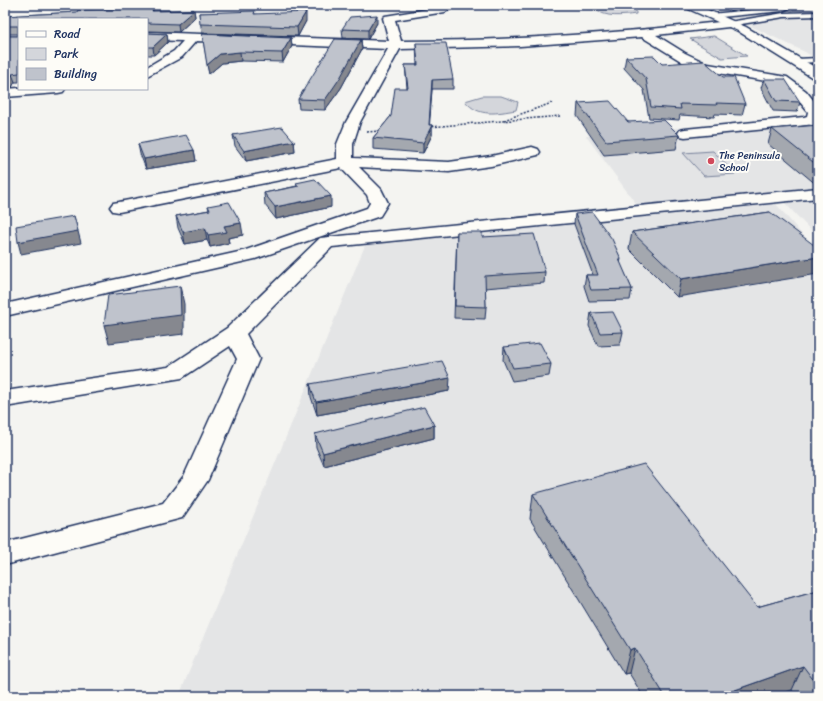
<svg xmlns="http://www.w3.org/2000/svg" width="823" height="701" viewBox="0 0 823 701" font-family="Sriracha,sans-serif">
  <rect width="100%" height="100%" fill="#f4f4f1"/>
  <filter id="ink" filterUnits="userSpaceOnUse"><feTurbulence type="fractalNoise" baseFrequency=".025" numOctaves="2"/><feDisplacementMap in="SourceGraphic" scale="8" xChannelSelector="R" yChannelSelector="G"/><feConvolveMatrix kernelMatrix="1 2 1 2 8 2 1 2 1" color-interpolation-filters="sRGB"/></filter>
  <g filter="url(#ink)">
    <g fill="#e4e5e6">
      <path d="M707,5H818V60L805,52Z"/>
      <path d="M818,115V187L637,205L586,136Z"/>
      <path d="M818,198V238L784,202Z"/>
      <path d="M776,204L818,253V696H179L366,243Z"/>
    </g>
    <g fill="#d4d6db" stroke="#78829c">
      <path d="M606,6H621L636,9V14C621,16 607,18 594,9Z"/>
      <path d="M714,36L747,56L722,58L690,39Z"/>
      <path d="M482,96H501L518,102L516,110C497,113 479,118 465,101Z"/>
      <path d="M713,151L735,174L704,176L683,153Z"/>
    </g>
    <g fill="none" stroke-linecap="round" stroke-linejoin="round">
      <defs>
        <g id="lane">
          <path d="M788,5L794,6L782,11L711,18L708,16L711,14L781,7Z"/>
          <path d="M818,12V16L784,17L729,26L726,24L729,22L784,13Z"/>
          <path d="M818,58V62L797,63L794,61L797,59Z"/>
          <path d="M804,119H807L818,122V127L804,123Z"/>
        </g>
        <g id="street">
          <path d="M440,5H450V9L445,12L395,20L401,41C511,41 620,33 729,21L733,22L735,24L733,26L729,27L656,35L685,53L708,64L787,77L806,91L818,106V122L807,125L685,137L680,136L678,133L680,130L685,129L804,117L807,116L808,112L796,97L778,83L706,71L689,66L642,37L520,46L400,49L360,122L353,144V158L449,162L491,156L532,147L538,149L540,152L538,155L491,166L449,172L359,167L381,189L388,203L380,216L255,259L5,316V304L243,251L367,208L370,203L367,195L341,168L119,212L113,211L110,207L113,203L119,202L337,159V144L346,122L388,49L196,41L182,57L147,76V67L174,51L183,41L147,40V32L389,41L383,18L385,16L440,7Z"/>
          <path d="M19,88V89H65L63,92L58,93L5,97V89Z"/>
          <path d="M818,188V198L332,247L246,334L259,359L208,480L182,518L5,565V543L163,503L184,476L237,359L230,346L182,378L5,407V391L168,367L227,328L320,238Z"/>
        </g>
        <path id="primary" d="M683,5H697L746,27L818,69V79L813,78L738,31L684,7Z"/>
      </defs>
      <use href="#lane" stroke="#1b2f5e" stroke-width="3"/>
      <use href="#street" stroke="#1b2f5e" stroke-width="3"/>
      <use href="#primary" stroke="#1b2f5e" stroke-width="3"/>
      <g stroke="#1b2f5e" stroke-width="1.5" stroke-dasharray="2 1.5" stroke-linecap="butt">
        <path d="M504,120L552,103"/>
        <path d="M429,127L561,116"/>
        <path d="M367,132L380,131"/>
      </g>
      <use href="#lane" fill="#fdfcf7" fill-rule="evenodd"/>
      <use href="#street" fill="#fdfcf7" fill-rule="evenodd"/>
      <use href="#primary" fill="#fdfcf7" fill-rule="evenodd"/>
    </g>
    <g fill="#a4a8af" stroke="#1b2f5e">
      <path d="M153,8V11L194,10L195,17L179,32L147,31V19H19V82H15L12,87L5,88V36H18V34H5V16Z"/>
      <path d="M199,13L255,14L306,21L298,36L202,33Z"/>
      <path d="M377,23L368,39L343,38L342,29Z"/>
      <path d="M147,33L167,34L168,42L154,55H147Z"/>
      <path d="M202,34L291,38L292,46L283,62L241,61L222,63L209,74Z"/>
      <path d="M361,40L362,49L341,88L325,110L299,109L298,99Z"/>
      <path d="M416,43L453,79V89H432L429,125H432V135L423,153L373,149V138L391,116L407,88L405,65H417Z"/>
      <path d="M626,57L662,64L745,104L742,115L715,114L714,117L680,115L679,120L649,118L644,90L624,68Z"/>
      <path d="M764,79L800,102L797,112L773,111L761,88Z"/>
      <path d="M578,103L628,122L679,135L676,149L604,155L577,116Z"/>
      <path d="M818,125V186L768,144L772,129Z"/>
      <path d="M233,135L294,141L295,152L246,161L235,146Z"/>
      <path d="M138,144L194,150L196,161L146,169L140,154Z"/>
      <path d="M296,183L331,207L276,219L265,205L264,193L297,186Z"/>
      <path d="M208,206L243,235L228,238L229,243L210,247L207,240L185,244L178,228L176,216L209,210Z"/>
      <path d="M770,212L677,297L629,249L632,232Z"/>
      <path d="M575,214L621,259L620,263L632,289L630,300L589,301L584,286L586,275H593L574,224Z"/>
      <path d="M457,232L482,237L545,272L544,283L485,288L486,307L485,319L454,318Z"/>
      <path d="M591,313L623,332L620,345L598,346L589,326Z"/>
      <path d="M504,347L551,364L549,376L512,381L503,360Z"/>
      <path d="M310,384L449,391L317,415L311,397Z"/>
      <path d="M434,425V438L324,466L316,447L315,434Z"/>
      <path d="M533,494L757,607L818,590V696H796L792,690L776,696H643L629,673L624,674L530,519Z"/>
    </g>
    <g fill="#86888f" stroke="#1b2f5e">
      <path d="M194,10L195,17L179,32L178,24Z"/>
      <path d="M306,12V21L298,36L297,27Z"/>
      <path d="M377,15V23L368,39V30Z"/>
      <path d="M167,34L168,42L154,55L153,47Z"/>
      <path d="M291,38L292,46L283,62L282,53Z"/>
      <path d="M361,40L362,49L341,88L325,110V100Z"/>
      <path d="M240,52L241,61L222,63L209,74L207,65L220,54Z"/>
      <path d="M12,74L15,82L12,87L5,88V79Z"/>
      <path d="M432,80V89L429,132L432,125V135L423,153V143L429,125Z"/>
      <path d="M294,141L295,152L246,161L244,151Z"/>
      <path d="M194,150L196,161L146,169L144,159Z"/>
      <path d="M331,196V207L276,219L275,207Z"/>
      <path d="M74,216L81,243L21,254L18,242Z"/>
      <path d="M241,223L243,235L228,238L229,243L210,247L208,235L224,226Z"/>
      <path d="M205,228L207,240L185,244L183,232Z"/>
      <path d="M818,257V274L677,297L681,279Z"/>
      <path d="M180,286L184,304V334L109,343L104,325Z"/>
      <path d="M450,378L449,391L317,415L316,402Z"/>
      <path d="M434,425V438L324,466L323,453Z"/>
      <path d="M635,648L629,673L624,674L630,650Z"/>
      <path d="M803,666L792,690L776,696H718Z"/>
    </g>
    <g fill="#bfc3cc" stroke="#1b2f5e">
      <path d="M153,8L152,11L194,10L178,24L147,23V19H19V73L12,74L10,78L5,79V36H18V26H5V16L77,12L78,10Z"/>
      <path d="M255,11L254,14L306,12L297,27L200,24L199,13Z"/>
      <path d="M377,15L368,30L342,29L350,17Z"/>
      <path d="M147,33L167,34L153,47H147Z"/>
      <path d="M202,34L291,38L282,53L240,52L220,54L207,65Z"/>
      <path d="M335,39L361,40L340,78L325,100L298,99Z"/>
      <path d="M416,43H446L453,79L432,80L429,125H432L423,143L373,138L391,116L395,88H408L405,65H418Z"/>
      <path d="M654,56L662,64L704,61L723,77H734L745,104L716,103L717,105L680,104L681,109L651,107L646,79L626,57Z"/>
      <path d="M764,79H785L800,102L776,101Z"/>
      <path d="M610,101L628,122L664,120L679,135L606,141L578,103Z"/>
      <path d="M818,125V166L772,129Z"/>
      <path d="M282,127L294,141L244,151L233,135Z"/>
      <path d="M186,135L194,150L144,159L138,144Z"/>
      <path d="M315,179L331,196L275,207L264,193L299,186L296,183Z"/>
      <path d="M229,202L241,223L224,226L227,232L208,235L205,228L183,232L176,216L210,210L208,206Z"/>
      <path d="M592,212L612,239L621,259H619L632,289L591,290L586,275H598L575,214Z"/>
      <path d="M770,212L818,248V257L681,279L632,232Z"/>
      <path d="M74,216L78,231L18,242L16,226Z"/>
      <path d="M457,232H482V237L534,234L545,272L485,276L486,307L455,306Z"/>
      <path d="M180,286L181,315L104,325L108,295Z"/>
      <path d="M613,312L623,332L600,333L591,313Z"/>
      <path d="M540,343L551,364L513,368L504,347Z"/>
      <path d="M442,361L450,378L316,402L310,384Z"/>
      <path d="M424,407L434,425L323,453L315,434Z"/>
      <path d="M644,464L757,607L818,590V686L803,666L718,696H665L635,648L630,650L533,494Z"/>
    </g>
  </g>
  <circle fill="#d1495b" stroke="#fdfcf7" stroke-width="1.5" cx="711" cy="161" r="4"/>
  <g text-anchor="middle" stroke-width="4" stroke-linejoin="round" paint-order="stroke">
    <g font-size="10" fill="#1b2f5e" stroke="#fdfcf7" text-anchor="start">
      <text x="719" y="159">The Peninsula<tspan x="719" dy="12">School</tspan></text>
    </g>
  </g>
  <rect width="823" height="701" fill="none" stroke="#fdfcf7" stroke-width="20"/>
  <rect x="10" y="10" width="803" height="681" fill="none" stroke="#1b2f5e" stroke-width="1.5" filter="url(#ink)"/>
  <rect x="18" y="18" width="130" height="72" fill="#fdfcf7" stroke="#a3aaba"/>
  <rect x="26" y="31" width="20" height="6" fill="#fdfcf7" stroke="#a3aaba"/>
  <text x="54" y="38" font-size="12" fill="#1b2f5e">Road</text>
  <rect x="26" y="48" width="20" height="12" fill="#d4d6db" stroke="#a3aaba"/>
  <text x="54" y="58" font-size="12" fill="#1b2f5e">Park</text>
  <rect x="26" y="68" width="20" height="12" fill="#bfc3cc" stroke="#a3aaba"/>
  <text x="54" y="78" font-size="12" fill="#1b2f5e">Building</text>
</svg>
